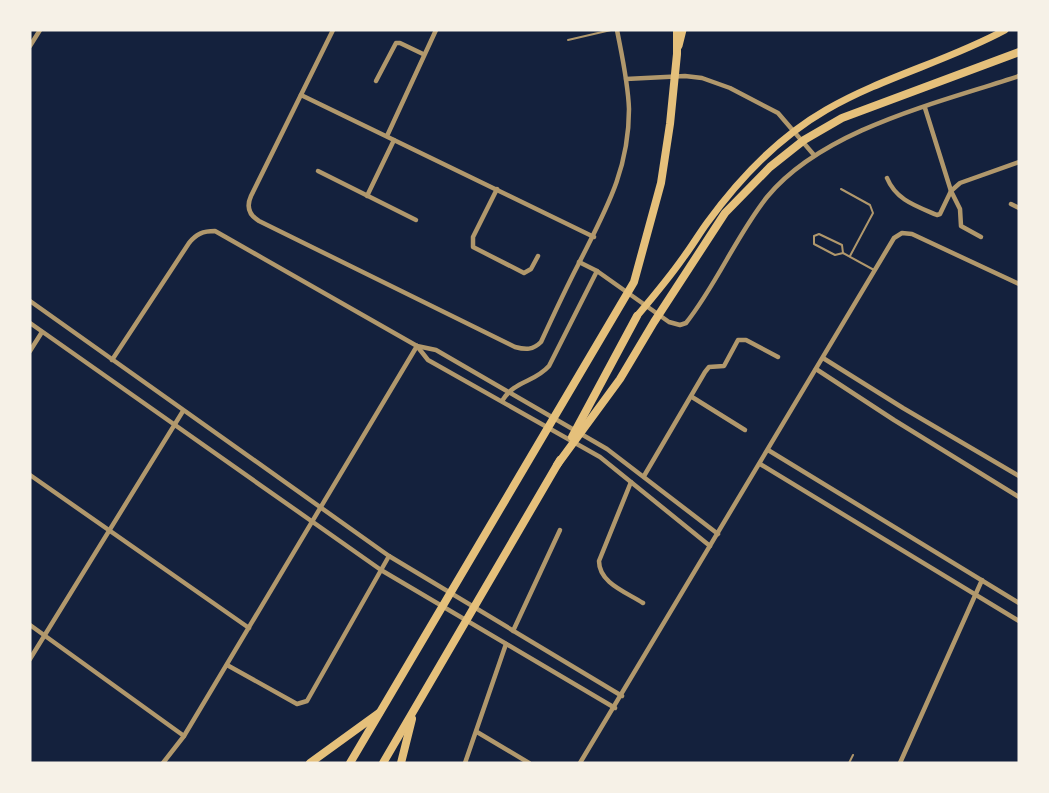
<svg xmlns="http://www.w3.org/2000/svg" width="1049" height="793" viewBox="0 0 1049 793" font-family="Roboto,sans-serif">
  <rect width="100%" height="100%" fill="#14213d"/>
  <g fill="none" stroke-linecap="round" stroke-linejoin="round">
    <g stroke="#b1986c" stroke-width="2">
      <path d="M568,40L611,30"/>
      <path d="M841,189L870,205L873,213L850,256"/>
      <path d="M819,234L842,245L843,253L835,255L814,244V236Z"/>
      <path d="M843,253L874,270"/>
      <path d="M849,763L853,755"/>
    </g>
    <g stroke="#b1986c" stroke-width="4.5">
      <path d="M333,30L251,196C246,207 249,215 259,221L515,347C526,350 533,350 541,342C553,316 565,290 578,265C605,211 629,171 629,109C628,82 622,56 617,30"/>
      <path d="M30,46L40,30"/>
      <path d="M626,79L685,76L702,78L730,88L778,113L814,155"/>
      <path d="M376,81L396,43H400L423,54"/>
      <path d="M301,95L594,237"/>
      <path d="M925,108L951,191L960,209L961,226L981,237"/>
      <path d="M387,136L436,30"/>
      <path d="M318,171L416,220"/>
      <path d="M887,178C896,200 916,206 937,215L940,214L951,191L960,183L1019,162"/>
      <path d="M497,189L473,237V247L524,273L531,269L538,256"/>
      <path d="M367,196L394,140"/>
      <path d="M1011,204L1019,208"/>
      <path d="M579,262L597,271L669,322L680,325L686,323C717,284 736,236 767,197C823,129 938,103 1019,76"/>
      <path d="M30,301L389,556L622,696"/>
      <path d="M30,323L381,570L615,708"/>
      <path d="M417,346L428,360L600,457L710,546"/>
      <path d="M30,351L42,332"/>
      <path d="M823,358L903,408L1019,476"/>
      <path d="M112,360L189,243C196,234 203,231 215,231L417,346L436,350L607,449L718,534"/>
      <path d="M816,369L894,420L1019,497"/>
      <path d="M692,397L745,430"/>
      <path d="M502,401C515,380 534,383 549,366L597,271"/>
      <path d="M768,450L1019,603"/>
      <path d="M760,464L1019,621"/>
      <path d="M30,475L249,628"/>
      <path d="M644,476L705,372L709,367L724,366L738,340H746L778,357"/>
      <path d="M631,482L599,561C599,583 626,592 643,603"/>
      <path d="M30,625L184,736"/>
      <path d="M513,631L560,530"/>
      <path d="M30,659L183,411"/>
      <path d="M227,665L297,704L307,701L389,556"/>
      <path d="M477,732L529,763"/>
      <path d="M163,763L184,736L417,346"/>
      <path d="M465,763L506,644"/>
      <path d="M580,763L894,238L902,233L912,234L1019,284"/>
      <path d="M900,763L982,580"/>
    </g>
    <g stroke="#e5c07b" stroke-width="7">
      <path d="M679,46L683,30"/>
      <path d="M637,316C653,297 669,278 683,258C692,246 699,234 707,223C739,179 779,137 826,110C883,77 948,61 1005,30"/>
    </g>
    <g stroke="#e5c07b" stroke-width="8">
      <path d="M572,437L637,316"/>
      <path d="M557,465L620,379L654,322L725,213L770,167L804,140L842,118L1019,52"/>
      <path d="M310,763L379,713"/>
      <path d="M350,763L634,282L661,183L670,124L677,54V30"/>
      <path d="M383,763L560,460"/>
      <path d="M401,763L412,719"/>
    </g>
  </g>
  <rect width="1049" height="793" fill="none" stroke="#f6f1e7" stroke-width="63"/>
</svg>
